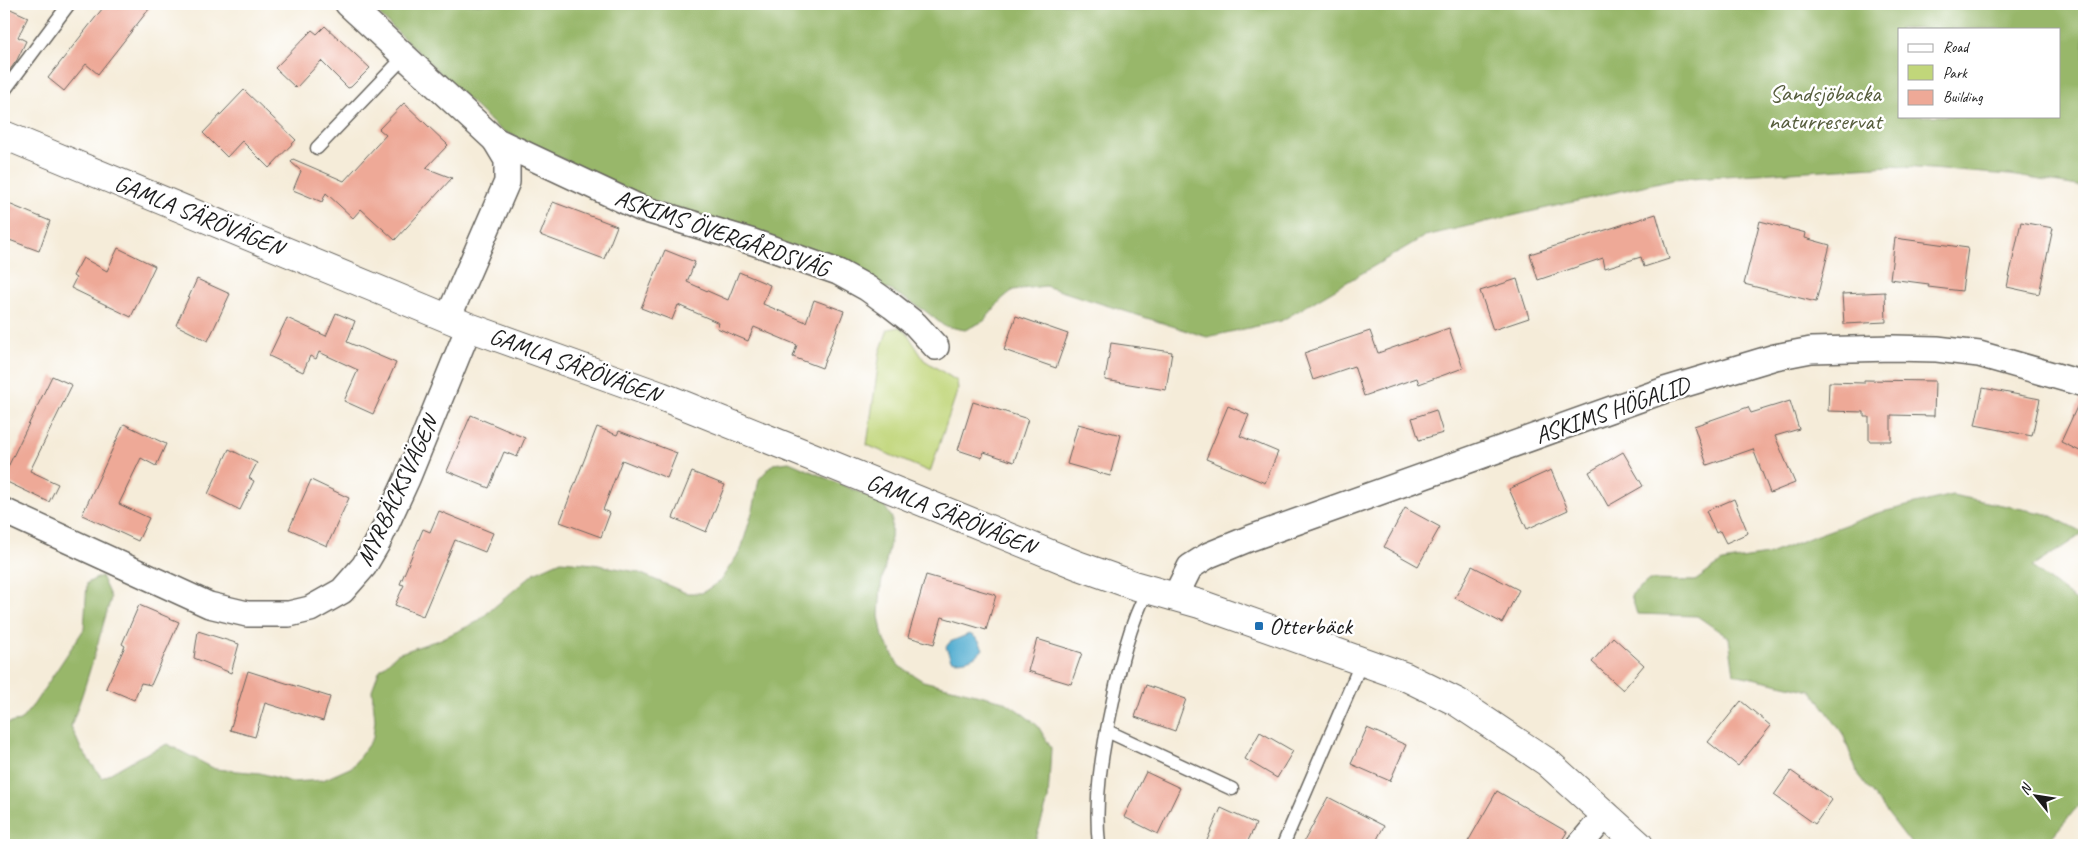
<svg xmlns="http://www.w3.org/2000/svg" width="2088" height="849" viewBox="0 0 2088 849" font-family="Caveat,sans-serif">
  <rect width="100%" height="100%" fill="#fff"/>
  <filter id="ink" filterUnits="userSpaceOnUse"><feTurbulence type="fractalNoise" baseFrequency=".02" numOctaves="2"/><feDisplacementMap in="SourceGraphic" scale="10" xChannelSelector="R" yChannelSelector="G"/><feConvolveMatrix kernelMatrix="1 2 1 2 8 2 1 2 1" color-interpolation-filters="sRGB"/></filter>
  <filter id="wash" filterUnits="userSpaceOnUse"><feTurbulence type="fractalNoise" baseFrequency=".0096" numOctaves="4" result="noise"/><feDisplacementMap in="SourceGraphic" scale="20" xChannelSelector="R" yChannelSelector="G"/><feGaussianBlur stdDeviation="1.12" result="paint"/><feColorMatrix in="noise" values="0 0 0 0 0 0 0 0 0 0 0 0 0 0 0 0 0 1.4 0 .05"/><feComposite in="paint" operator="in"/></filter>
  <g filter="url(#wash)">
    <rect width="100%" height="100%" fill="#f5ecd9"/>
    <path fill="#c1d67a" stroke="#6e794b" d="M900,327L907,333L924,360L957,381L958,389L930,472L867,445L880,352L888,329Z"/>
    <g fill="#98b76a" stroke="#5a6a43" fill-rule="evenodd">
      <path d="M368,4H2084V187L2010,175L1891,166L1673,179L1425,236L1281,321L1207,337L1045,286L1013,290L1002,299L984,321L965,330L944,326L924,310L892,291L641,196L499,129ZM1899,29H2059V116H1899Z"/>
      <path d="M789,462L882,502L892,518L891,538L881,585L879,616L883,637L899,666L923,681L1004,701L1023,714L1038,726L1051,748L1048,800L1034,845H4V724L20,721L34,704L84,629L87,583L101,576L111,598C98,641 87,684 71,726L81,749L102,778L137,758L167,744L215,769L260,773L292,782L323,780L352,767L373,738L375,720L372,690L379,671L397,654L441,639L477,622L534,573L561,561L593,564L637,572L686,593H702L720,581L741,550L754,506L759,479L773,464Z"/>
      <path d="M1952,495L2047,514L2084,533L2032,567L2084,607V799L2045,845H1912L1858,775L1843,734L1812,691L1734,674L1729,638L1697,616L1637,614L1631,595L1649,580L1695,581L1722,562L1767,555L1817,535L1878,513Z"/>
    </g>
    <path fill="#53add0" stroke="#386476" d="M969,634C977,637 980,642 983,649C977,658 962,663 951,660L946,647L950,642Z"/>
    <g id="blocks">
      <g fill="#eea997">
        <path d="M106,4H153L98,74L86,64L64,91L48,78Z"/>
        <path d="M4,6L28,17L18,37L26,41L17,60L4,78Z"/>
        <path d="M325,26L370,68L351,87L348,88L321,61L296,88L275,68L312,30L317,34Z"/>
        <path d="M244,90L296,140L269,168L242,141L227,157L203,133Z"/>
        <path d="M404,103L448,145L426,168L452,178L395,240L361,209L353,218L326,193L322,202L293,190L301,171L291,162L293,159L344,181L386,135L379,129Z"/>
        <path d="M4,202L50,221L39,251L4,238Z"/>
        <path d="M553,202L617,226L604,259L540,235Z"/>
        <path d="M1656,214L1669,259L1644,267L1641,257L1605,268L1603,258L1538,280L1530,254Z"/>
        <path d="M1760,221L1806,233L1805,238L1830,245L1816,302L1744,284Z"/>
        <path d="M2021,222L2053,228L2039,294L2007,287Z"/>
        <path d="M1895,238L1968,248L1962,291L1928,287L1929,284L1890,279Z"/>
        <path d="M118,248L155,266L131,317L71,288L76,278L73,276L83,258L107,271Z"/>
        <path d="M665,250L695,262L687,282L728,300L739,272L770,285L763,304L806,322L814,300L844,311L822,368L793,357L797,345L754,327L748,341L717,328L719,323L678,305L672,320L641,308Z"/>
        <path d="M197,279L230,294L208,341L176,325Z"/>
        <path d="M1517,279L1529,318L1493,330L1480,291Z"/>
        <path d="M1885,292L1886,322L1844,324L1842,294Z"/>
        <path d="M336,313L355,321L347,342L396,363L373,414L344,401L358,370L319,352L316,359L310,356L303,372L269,356L287,318L326,336Z"/>
        <path d="M1016,316L1068,334L1056,368L1004,350Z"/>
        <path d="M1449,328L1463,368L1419,384L1417,378L1364,396L1354,366L1313,380L1304,353L1370,331L1378,353Z"/>
        <path d="M1111,343L1172,352L1166,390L1105,380Z"/>
        <path d="M52,376L72,385L30,471L58,484L49,502L5,481V473Z"/>
        <path d="M1864,380L1935,381L1934,416L1891,415V441H1869V417H1864V412L1828,411L1829,382L1864,383Z"/>
        <path d="M1983,388L2040,399L2032,436L1975,425Z"/>
        <path d="M2081,398H2084V453L2061,442Z"/>
        <path d="M1790,401L1799,429L1775,436L1795,483L1770,493L1753,449L1707,465L1694,426L1748,407L1751,413Z"/>
        <path d="M973,402L1028,419L1014,462L984,452L982,458L958,450Z"/>
        <path d="M1228,406L1249,415L1240,436L1278,452L1265,483L1206,459Z"/>
        <path d="M1436,410L1443,433L1419,440L1412,418Z"/>
        <path d="M471,415L525,438L517,457L504,452L489,488L447,471Z"/>
        <path d="M124,424L166,444L156,466L141,458L119,504L149,518L138,541L82,515Z"/>
        <path d="M1078,424L1121,435L1110,476L1067,464Z"/>
        <path d="M597,427L617,435L619,431L677,453L667,478L622,460L603,510L610,513L601,537L560,522Z"/>
        <path d="M229,449L257,463L249,478L254,481L240,510L208,494Z"/>
        <path d="M1623,452L1643,486L1608,506L1589,472Z"/>
        <path d="M1551,470L1568,510L1527,529L1509,489Z"/>
        <path d="M692,472L725,485L706,532L673,518Z"/>
        <path d="M311,480L349,498L327,546L289,529Z"/>
        <path d="M1734,499L1748,533L1726,543L1720,531L1716,533L1706,511Z"/>
        <path d="M1405,508L1440,527L1418,566L1384,547Z"/>
        <path d="M439,511L493,533L485,552L455,540L423,616L395,605L404,585L400,584L423,529L430,532Z"/>
        <path d="M1472,566L1519,590L1502,623L1455,598Z"/>
        <path d="M926,575L996,595L986,630L942,617L934,644L908,637Z"/>
        <path d="M139,605L179,622L151,685L141,683L134,700L106,688L125,646L122,644Z"/>
        <path d="M198,631L239,644L231,673L194,658Z"/>
        <path d="M1613,637L1644,665L1623,690L1592,662Z"/>
        <path d="M1037,639L1082,653L1071,684L1028,671Z"/>
        <path d="M248,671L330,697L323,721L265,703L255,737L230,730Z"/>
        <path d="M1146,685L1186,699L1175,731L1135,717Z"/>
        <path d="M1741,701L1771,726L1738,766L1708,742Z"/>
        <path d="M1367,728L1406,745L1390,781L1351,764Z"/>
        <path d="M1260,732L1293,751L1277,778L1245,759Z"/>
        <path d="M1791,771L1832,800L1815,824L1774,795Z"/>
        <path d="M1146,772L1180,788L1158,834L1124,817Z"/>
        <path d="M1497,791L1567,832L1559,845H1466Z"/>
        <path d="M1328,797L1384,826L1374,845H1302Z"/>
        <path d="M1221,808L1256,824L1246,845H1205Z"/>
      </g>
    </g>
  </g>
  <g filter="url(#ink)">
    <use href="#blocks" fill-opacity="0" stroke="#68655e" stroke-width="1"/>
    <g fill="none" stroke-linecap="round" stroke-linejoin="round">
      <defs>
        <g id="service">
          <path d="M4,91L69,4"/>
          <path d="M317,148L405,56"/>
          <path d="M1107,731L1232,789"/>
          <path d="M1099,845C1094,798 1102,752 1112,705C1120,665 1129,626 1148,589"/>
          <path d="M1283,845L1362,661"/>
        </g>
        <g id="minor">
          <path d="M348,4L495,140L640,208L753,242L838,272L867,288L892,306L915,324L936,347"/>
          <path d="M448,318L507,182V160L495,140"/>
          <path d="M4,511L209,605L247,614H289L310,609L342,591L364,566L378,542L407,479L469,327"/>
          <path d="M1175,597L1190,567L1209,555L1248,539L1665,390L1775,357L1811,350L1893,348L1937,349L1979,354L2084,384"/>
          <path d="M1580,845L1606,814"/>
        </g>
        <path id="tertiary" d="M4,135L469,327L661,396L810,456L1077,565L1133,585L1200,604L1406,677L1457,702L1547,762L1639,845"/>
      </defs>
      <use href="#service" stroke="#68655e" stroke-width="15"/>
      <use href="#minor" stroke="#68655e" stroke-width="28"/>
      <use href="#tertiary" stroke="#68655e" stroke-width="30"/>
      <use href="#service" stroke="#fff" stroke-width="12"/>
      <use href="#minor" stroke="#fff" stroke-width="25"/>
      <use href="#tertiary" stroke="#fff" stroke-width="28"/>
    </g>
  </g>
  <rect fill="#1f6fb2" stroke="#fff" stroke-width="2" x="1254" y="621" width="10" height="10" rx="2.5"/>
  <g text-anchor="middle" stroke-width="5" stroke-linejoin="round" paint-order="stroke">
    <g font-size="24" fill="#565d3d" stroke="#fff">
      <text x="1825" y="101">Sandsjöbacka<tspan x="1825" dy="28">naturreservat</tspan></text>
    </g>
    <g font-size="24" fill="#1c1c1c" stroke="#fff">
      <text transform="translate(199 215) rotate(22)" y="8">GAMLA SÄRÖVÄGEN</text>
      <text transform="translate(722 233) rotate(19)" y="8">ASKIMS ÖVERGÅRDSVÄG</text>
      <text transform="translate(575 365) rotate(20)" y="8">GAMLA SÄRÖVÄGEN</text>
      <text transform="translate(1612 410) rotate(-19)" y="8">ASKIMS HÖGALID</text>
      <text transform="translate(397 491) rotate(-65)" y="8">MYRBÄCKSVÄGEN</text>
      <text transform="translate(951 514) rotate(22)" y="8">GAMLA SÄRÖVÄGEN</text>
    </g>
    <g font-size="24" fill="#1c1c1c" stroke="#fff" text-anchor="start">
      <text x="1269" y="634">Otterbäck</text>
    </g>
  </g>
  <rect width="2088" height="849" fill="none" stroke="#fff" stroke-width="20"/>
  <rect x="1898" y="28" width="162" height="90" fill="#ffffff" stroke="#a4a4a4"/>
  <rect x="1908" y="44" width="25" height="8" fill="#ffffff" stroke="#a4a4a4"/>
  <text x="1943" y="52" font-size="15" fill="#1c1c1c">Road</text>
  <rect x="1908" y="65" width="25" height="15" fill="#c1d67a" stroke="#a4a4a4"/>
  <text x="1943" y="78" font-size="15" fill="#1c1c1c">Park</text>
  <rect x="1908" y="90" width="25" height="15" fill="#eea997" stroke="#a4a4a4"/>
  <text x="1943" y="102" font-size="15" fill="#1c1c1c">Building</text>
  <g transform="translate(2036 796) rotate(300)" stroke="#ffffff" stroke-width="4" paint-order="stroke">
  <path d="M0-4L9 19L0 12L-9 19Z" fill="#1c1c1c"/>
  <text y="-8" font-size="14" font-weight="bold" text-anchor="middle" fill="#1c1c1c">N</text>
  </g>
</svg>
